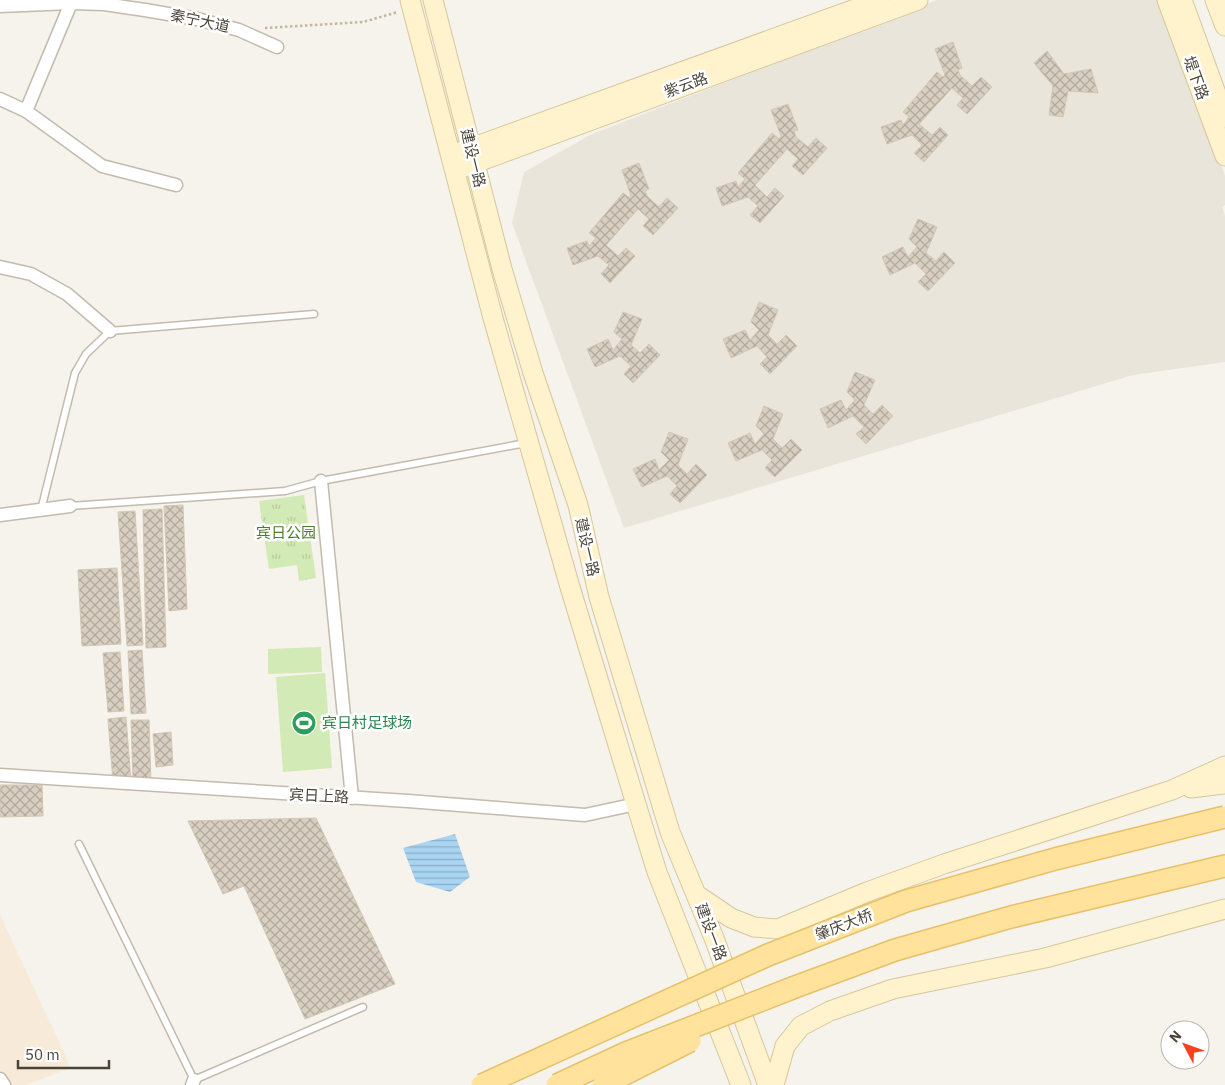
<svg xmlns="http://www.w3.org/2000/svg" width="1225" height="1085" viewBox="0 0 1225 1085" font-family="'IBM Plex Sans','Noto Sans SC',sans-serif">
  <defs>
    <pattern id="grass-tufts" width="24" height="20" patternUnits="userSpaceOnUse" patternTransform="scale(1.25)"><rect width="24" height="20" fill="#d2eab5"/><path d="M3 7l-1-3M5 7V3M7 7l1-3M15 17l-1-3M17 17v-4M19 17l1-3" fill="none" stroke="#b6ca9c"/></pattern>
    <pattern id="water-rules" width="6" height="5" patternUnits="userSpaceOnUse" patternTransform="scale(1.25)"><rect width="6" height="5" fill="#a9d4f2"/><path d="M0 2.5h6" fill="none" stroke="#8caec5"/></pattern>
    <pattern id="building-cross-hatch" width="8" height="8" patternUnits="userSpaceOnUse" patternTransform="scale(1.25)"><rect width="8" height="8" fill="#d8cfc1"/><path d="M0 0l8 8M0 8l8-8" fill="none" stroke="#b1aa9e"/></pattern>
  </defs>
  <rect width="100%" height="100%" fill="#f6f3ec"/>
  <path fill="#eae5da" d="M937,0H1162L1225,176V205L1222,207L1225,216V362L1133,375L624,528L512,223L524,172L592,134Z"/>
  <path fill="#f7ead8" d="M0,915L71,1068L26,1085H10L0,1070Z"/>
  <path fill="url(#grass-tufts)" d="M304,495L316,578L299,581L297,565L269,569L259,501Z"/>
  <g fill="#d2eab5">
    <path d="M321,647L322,672L268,674V649Z"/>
    <path d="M325,673L332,768L283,772L276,677Z"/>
  </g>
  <path fill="url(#water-rules)" d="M455,834L470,877L450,892L416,882L403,848Z"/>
  <g fill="url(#building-cross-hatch)" stroke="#d3c7b4">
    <path d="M953,42L962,68L958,70L960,75L972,86L981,77L992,87L967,114L957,105L963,98L952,88L919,124L932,135L940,127L948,135L924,162L914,153L922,145L912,135L887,144L881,127L901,120L903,125L909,117L903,112L937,72L943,77L945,75L935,49Z"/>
    <path d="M1047,51L1064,74L1091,69L1098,93L1068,91L1063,117L1049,115L1053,86L1034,63Z"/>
    <path d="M788,104L798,130L794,131L796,137L808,147L816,138L827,148L803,175L792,166L798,159L787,149L755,185L767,197L775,188L784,196L760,223L750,215L758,206L748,197L722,206L716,188L736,181L738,187L745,179L738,173L772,133L779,139L781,136L771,110Z"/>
    <path d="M639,163L649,189L645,191L647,196L659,207L667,198L678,208L653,235L643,226L649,219L638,209L606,245L618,256L626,248L635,256L610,283L601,274L609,265L598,256L573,265L567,248L587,241L589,246L596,238L589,233L623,193L630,198L631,196L622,170Z"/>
    <path d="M918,219L937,227L926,253L936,261L944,252L955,263L928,291L918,282L926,274L915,263L890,275L882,257L903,247L908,257L917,247L909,239Z"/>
    <path d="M759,302L778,310L768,335L777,344L786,335L797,346L770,374L760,364L767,357L757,346L731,358L723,339L745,330L750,340L759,330L751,322Z"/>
    <path d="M623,312L642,319L631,345L640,353L649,344L660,355L633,383L624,374L631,366L620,356L595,367L587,349L608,339L613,350L622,339L614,332Z"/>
    <path d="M855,372L875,380L864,405L873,414L882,405L893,416L866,444L856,434L864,427L853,416L828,428L820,409L841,400L846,410L855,400L847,392Z"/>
    <path d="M764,406L783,414L773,439L782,448L791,439L802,450L775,477L765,468L772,460L762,450L736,461L728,443L750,433L755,444L764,434L756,426Z"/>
    <path d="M669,432L688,439L678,465L687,474L696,464L707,475L680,503L670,494L677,486L667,476L642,487L633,469L655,459L659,470L669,460L661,452Z"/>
    <path d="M183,505L187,609L169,611L164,506Z"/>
    <path d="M162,509L166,647L146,648L143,510Z"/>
    <path d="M135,511L143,645L127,646L118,512Z"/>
    <path d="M117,568L121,644L82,646L78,570Z"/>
    <path d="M142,650L146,713L131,714L128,651Z"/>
    <path d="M120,652L124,711L108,712L103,653Z"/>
    <path d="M126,717L131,781L113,782L108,719Z"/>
    <path d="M131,720H149L151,782L133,783Z"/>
    <path d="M171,732L173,765L156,767L153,734Z"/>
    <path d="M0,785H42L43,816L0,817Z"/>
    <path d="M316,818L395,984L305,1019L244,886L223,894L188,821Z"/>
  </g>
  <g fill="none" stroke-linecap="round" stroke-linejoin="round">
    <defs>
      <g id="lane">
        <path d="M70,506L285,491L321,481L526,443"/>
        <path d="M41,510L75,373L86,354L110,331L314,314"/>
        <path d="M79,844L194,1080L363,1007"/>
      </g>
      <g id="street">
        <path d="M0,6L71,3L104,4L145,10L197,19L239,30L277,47"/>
        <path d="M0,99L26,111L102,166L176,185"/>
        <path d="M26,111L71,3"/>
        <path d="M0,267L31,274L67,294L110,331"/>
        <path d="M321,481L352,798"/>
        <path d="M0,515L70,506"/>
        <path d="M0,775L408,801L585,815L636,804"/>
        <path d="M0,1079L4,1085"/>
        <path d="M192,1085L194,1080"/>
      </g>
      <g id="secondary">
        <path d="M410,0L493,318L570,587L636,804L657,872L741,1085"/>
        <path d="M433,0L502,269L533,373L578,505L599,597L670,832L714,938L768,1085"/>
        <path d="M1167,0L1225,156"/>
        <path d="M1182,0L1225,118"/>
        <path d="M1215,0L1225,26"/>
        <path d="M460,152L880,0"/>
        <path d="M464,167L918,0"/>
        <path d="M1191,788L1225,784"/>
        <path d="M697,895L731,918L754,927L778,929L867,892L944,864L1172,790L1225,766"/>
        <path d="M774,1085L785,1046L801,1026L830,1011L893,989L1045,958L1225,909"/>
      </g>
      <path id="primary" d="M795,987L895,950L1011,917L1225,866"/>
    </defs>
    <use href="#lane" stroke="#c2bbae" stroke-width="9"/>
    <use href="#street" stroke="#c2bbae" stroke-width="15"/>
    <use href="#secondary" stroke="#d6c79b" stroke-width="21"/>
    <use href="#primary" stroke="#e6c16a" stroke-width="24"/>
    <path stroke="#c4b79f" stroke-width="2.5" stroke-dasharray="2.5 2.5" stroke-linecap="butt" d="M265,28L363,22L398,12"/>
    <use href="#lane" stroke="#fff" stroke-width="6"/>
    <use href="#street" stroke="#fff" stroke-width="12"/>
    <use href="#secondary" stroke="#fff3cd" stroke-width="19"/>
    <use href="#primary" stroke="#ffe39c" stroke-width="21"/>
    <defs>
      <g id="primary-bridge">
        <path d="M482,1085L768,955L906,901L1055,859L1225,817"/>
        <path d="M557,1085L626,1053L795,987"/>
        <path d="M603,1085L690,1041"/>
      </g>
    </defs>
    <use href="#primary-bridge" stroke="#e6c16a" stroke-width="24" stroke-linecap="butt"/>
    <use href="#primary-bridge" stroke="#ffe39c" stroke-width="21"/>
  </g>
  <defs>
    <symbol id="stadium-disc" viewBox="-11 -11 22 22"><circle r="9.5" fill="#2e9e5b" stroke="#fff"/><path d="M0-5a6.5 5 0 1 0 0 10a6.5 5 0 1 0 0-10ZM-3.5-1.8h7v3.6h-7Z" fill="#fff"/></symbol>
  </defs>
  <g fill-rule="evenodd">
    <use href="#stadium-disc" x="290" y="709" width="28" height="28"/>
  </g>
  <g text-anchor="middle" stroke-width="5" stroke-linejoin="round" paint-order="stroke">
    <g font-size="15" fill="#4b4439" stroke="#fff">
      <text transform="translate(200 21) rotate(12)" y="5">秦宁大道</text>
      <text transform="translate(1196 78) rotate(70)" y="5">堤下路</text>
      <text transform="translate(686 85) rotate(-20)" y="5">紫云路</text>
      <text transform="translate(473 158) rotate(76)" y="5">建设一路</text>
      <text transform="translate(587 547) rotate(77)" y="5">建设一路</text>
      <text transform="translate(319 796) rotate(3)" y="5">宾日上路</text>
      <text transform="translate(844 925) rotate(-21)" y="5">肇庆大桥</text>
      <text transform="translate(711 932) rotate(69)" y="5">建设一路</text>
    </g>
    <g font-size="15" fill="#4a7f2a" stroke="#fff">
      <text x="286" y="538">宾日公园</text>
    </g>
    <g font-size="15" fill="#27864d" stroke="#fff" text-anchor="start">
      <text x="322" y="728">宾日村足球场</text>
    </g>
  </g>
  <g transform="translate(1185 1045) rotate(311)"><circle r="24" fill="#ffffff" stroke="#b7b4b0"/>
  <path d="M0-4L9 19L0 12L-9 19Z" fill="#fc3f1d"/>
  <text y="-8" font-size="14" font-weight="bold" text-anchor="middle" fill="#4b4439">N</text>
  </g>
  <path d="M18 1060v8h91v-8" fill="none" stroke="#4b4439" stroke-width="2.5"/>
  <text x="25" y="1060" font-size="15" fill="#4b4439" stroke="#ffffff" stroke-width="4" paint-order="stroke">50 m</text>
</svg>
